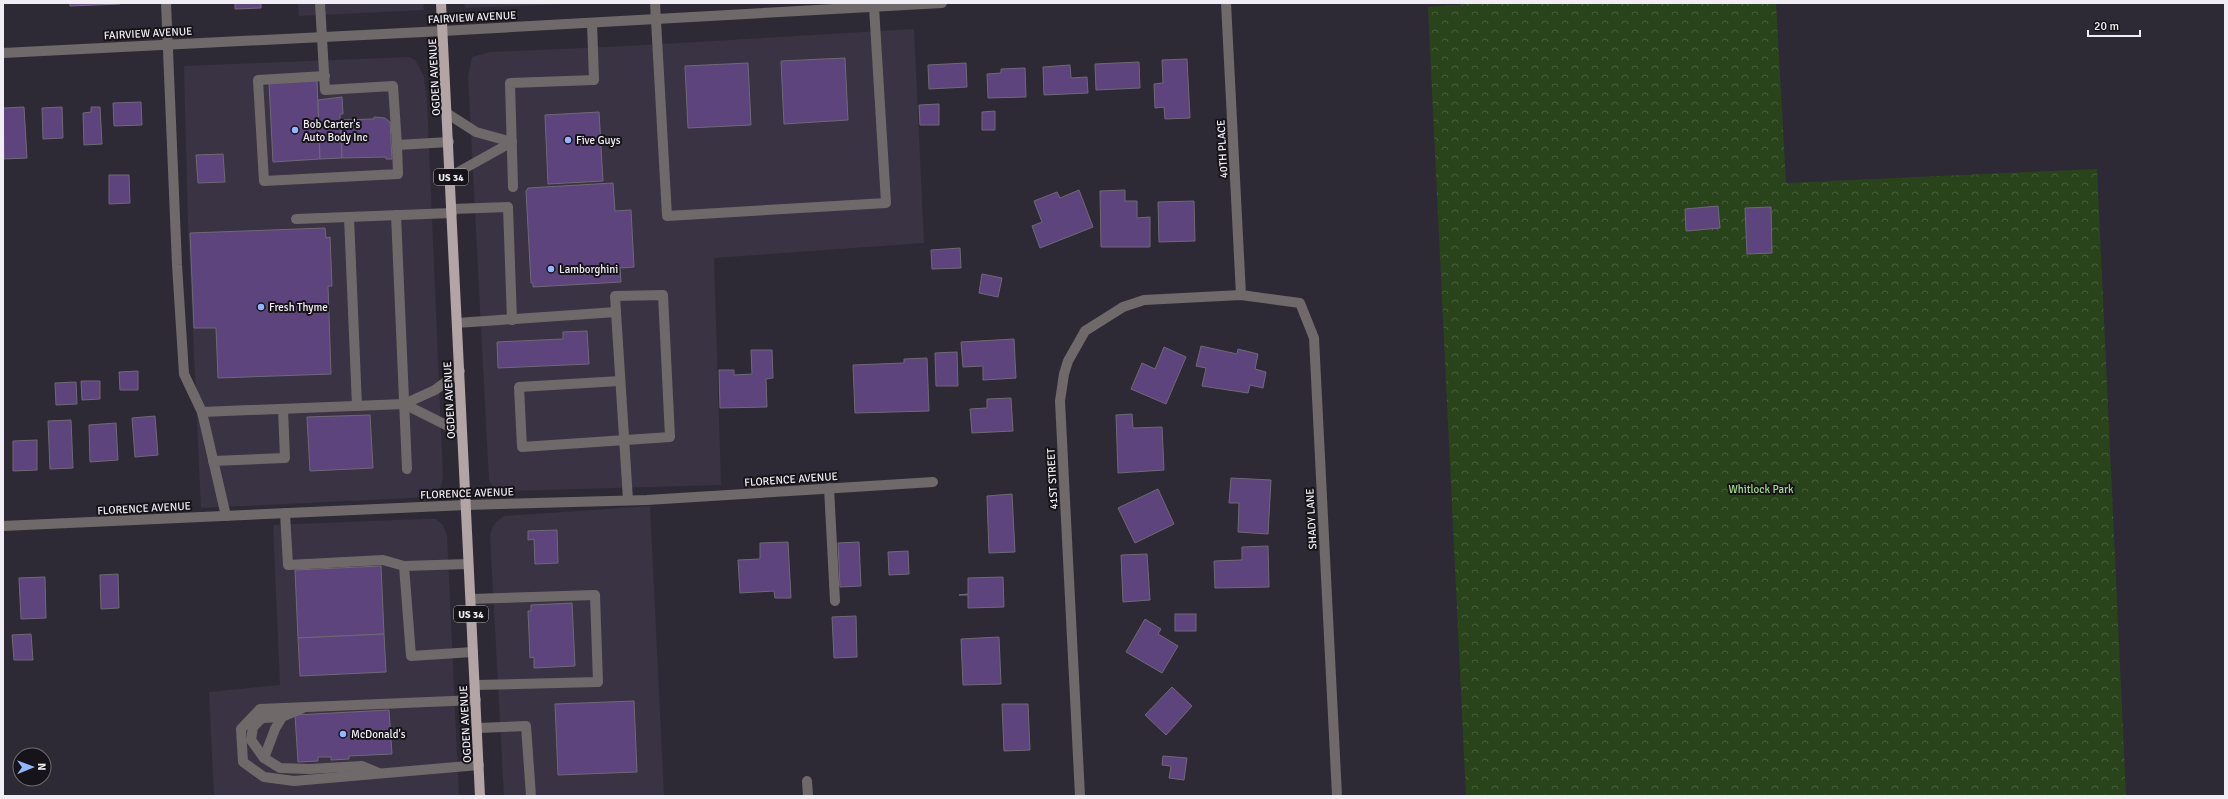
<svg xmlns="http://www.w3.org/2000/svg" width="2228" height="799" viewBox="0 0 2228 799" font-family="Signika,sans-serif">
  <defs>
    <pattern id="park-crowns" width="20" height="18" patternUnits="userSpaceOnUse"><rect width="20" height="18" fill="#29441b"/><path d="M2 6a3 3 0 1 1 6 0M12 15a3 3 0 1 1 6 0" fill="none" stroke="#485f3d"/></pattern>
  </defs>
  <rect width="100%" height="100%" fill="#2e2a35"/>
  <g fill="#393343">
    <path d="M298,3H423L424,10L299,16Z"/>
    <path d="M464,3H588L465,8Z"/>
    <path d="M914,29L924,243L714,258L721,485L506,491L495,489L489,481L468,76L472,57L490,52L628,46Z"/>
    <path d="M409,57L415,60L419,67L424,77L427,101L443,477L441,487L431,497L201,508L188,224L184,66Z"/>
    <path d="M650,506L664,796H504L490,535L492,528L496,522L504,516Z"/>
    <path d="M422,519H436L443,525L447,536L459,796H214L209,692L280,685L273,525Z"/>
  </g>
  <path fill="url(#park-crowns)" d="M1481,3H1776L1786,183L2097,169L2126,796H1466L1428,7Z"/>
  <g fill="#5d447d" stroke="#6e6976">
    <path d="M70,3H120V4L70,6Z"/>
    <path d="M235,3H261V8L235,9Z"/>
    <path d="M845,58L848,120L784,124L781,61Z"/>
    <path d="M1187,59L1190,118L1165,119L1164,107L1155,108L1154,84L1163,83L1162,60Z"/>
    <path d="M1139,62L1140,88L1096,90L1095,64Z"/>
    <path d="M748,63L751,125L688,128L685,66Z"/>
    <path d="M966,63L967,87L929,89L928,65Z"/>
    <path d="M1070,65L1071,78L1087,77L1088,93L1044,95L1043,67Z"/>
    <path d="M1025,68L1026,97L988,98L987,74L1001,73V69Z"/>
    <path d="M317,81L320,159L273,162L269,83Z"/>
    <path d="M342,97L343,114H340L342,158L320,159L318,100Z"/>
    <path d="M141,102L142,125L114,126L113,103Z"/>
    <path d="M939,104V125H920L919,105Z"/>
    <path d="M24,107L27,158L4,159L3,108Z"/>
    <path d="M62,107L63,138L43,139L42,108Z"/>
    <path d="M91,107H100L102,144L84,145L83,113L91,112Z"/>
    <path d="M995,111V130H982V112Z"/>
    <path d="M599,112L603,181L548,184L545,115Z"/>
    <path d="M374,117L385,118L390,122L392,159H386V157L342,158L341,120L374,119Z"/>
    <path d="M223,154L225,182L198,183L196,155Z"/>
    <path d="M109,175H129L130,203L109,204Z"/>
    <path d="M613,183L615,211L631,210L634,267L620,268L621,282L533,287V283H531L526,191L528,188Z"/>
    <path d="M1079,190L1093,227L1040,248L1032,226L1042,222L1034,201L1057,192L1060,198Z"/>
    <path d="M1125,190V201H1137V218L1150,217V247H1101L1100,191Z"/>
    <path d="M1194,201L1195,241L1159,242L1158,202Z"/>
    <path d="M1718,206L1720,228L1686,231L1685,209Z"/>
    <path d="M1771,207L1772,253L1747,254L1745,208Z"/>
    <path d="M325,228L326,238L330,237L332,286H328L331,374L218,378L216,328H194L190,233Z"/>
    <path d="M960,248L961,268L932,269L931,250Z"/>
    <path d="M982,274L1002,278L998,297L979,293Z"/>
    <path d="M587,331L589,364L498,368L497,342L563,339V332Z"/>
    <path d="M1014,339L1016,378L983,380V366L963,367L961,342Z"/>
    <path d="M1201,346L1237,354L1238,349L1258,354L1255,369L1266,372L1263,388L1250,385L1248,393L1202,386L1206,368L1196,366Z"/>
    <path d="M1164,347L1186,357L1166,404L1131,389L1142,363L1155,369Z"/>
    <path d="M751,350H772L773,378L766,379L767,407L720,408L719,370H734V375L752,374Z"/>
    <path d="M957,352L958,386H936L935,353Z"/>
    <path d="M927,358L929,411L855,413L853,365L904,363V359Z"/>
    <path d="M138,371V390H120L119,372Z"/>
    <path d="M81,381H100V399L82,400Z"/>
    <path d="M76,382L77,404L56,405L55,383Z"/>
    <path d="M1011,398L1013,431L972,433L970,409L987,408V399Z"/>
    <path d="M1132,414L1133,428L1162,427L1164,470L1118,473L1116,415Z"/>
    <path d="M370,415L373,468L310,471L307,417Z"/>
    <path d="M155,416L158,455L135,457L132,418Z"/>
    <path d="M71,420L73,468L50,469L48,421Z"/>
    <path d="M116,423L118,460L90,462L89,425Z"/>
    <path d="M37,440V470L13,471V441Z"/>
    <path d="M1231,478L1271,480L1268,534L1238,532L1239,503H1229Z"/>
    <path d="M1158,489L1174,524L1135,543L1118,508Z"/>
    <path d="M1012,494L1015,552L989,553L987,496Z"/>
    <path d="M557,530L558,563L535,564L534,539L528,540V531Z"/>
    <path d="M788,542L791,598H775L774,591L740,593L738,560L760,559V543Z"/>
    <path d="M859,542L861,586L840,587L838,543Z"/>
    <path d="M1268,546L1269,587L1215,588L1214,561L1242,560V547Z"/>
    <path d="M908,551L909,574L889,575L888,552Z"/>
    <path d="M1147,554L1150,600L1123,602L1121,555Z"/>
    <path d="M381,566L384,634L298,638L295,570Z"/>
    <path d="M118,574L119,608L101,609L100,575Z"/>
    <path d="M45,577L46,618L21,619L19,578Z"/>
    <path d="M1003,577L1004,607L968,608V595H959L968,594V578Z"/>
    <path d="M572,603L575,666L534,668V657L530,658L528,611H531V605Z"/>
    <rect x="1175" y="614" width="21" height="17"/>
    <path d="M856,616L857,657L834,658L832,617Z"/>
    <path d="M1145,619L1161,629L1158,634L1178,646L1162,673L1126,652Z"/>
    <path d="M31,634L33,660H14L12,635Z"/>
    <path d="M384,634L386,672L300,676L298,638Z"/>
    <path d="M999,637L1001,684L963,685L961,639Z"/>
    <path d="M1172,687L1192,706L1166,735L1145,715Z"/>
    <path d="M634,701L637,772L558,775L555,704Z"/>
    <path d="M1002,704H1028L1030,750L1004,751Z"/>
    <path d="M389,710L392,754L349,756V759L331,760V757H318V761L298,762L295,715Z"/>
    <path d="M1163,756L1187,758L1184,780L1169,778L1171,766L1162,765Z"/>
  </g>
  <g fill="none" stroke-linecap="round" stroke-linejoin="round">
    <g stroke="#706969" stroke-width="10">
      <path d="M166,3L177,265L184,374L202,412L226,516"/>
      <path d="M320,3L325,90L393,86L397,145L449,142"/>
      <path d="M655,3L667,216L886,203L874,7"/>
      <path d="M1226,3L1241,295"/>
      <path d="M3,53L443,31L942,3"/>
      <path d="M325,76L258,80L264,181L398,174L397,145"/>
      <path d="M448,114L476,132L512,142"/>
      <path d="M451,176L512,142"/>
      <path d="M513,187L510,83L594,80L592,23"/>
      <path d="M452,209L508,207L512,320"/>
      <path d="M396,215L407,469"/>
      <path d="M349,217L357,406"/>
      <path d="M296,219L452,213"/>
      <path d="M616,312L615,296L663,295L670,437L522,447L519,387L620,381"/>
      <path d="M457,323L616,312L628,500"/>
      <path d="M404,404L462,433"/>
      <path d="M202,412L404,404L435,390L460,371"/>
      <path d="M213,461L285,458L283,409"/>
      <path d="M829,488L835,601"/>
      <path d="M285,513L288,565L383,560L404,566"/>
      <path d="M3,526L466,505L647,500L933,482"/>
      <path d="M468,564L404,566L411,656L473,652"/>
      <path d="M471,599L595,595L598,682L475,685"/>
      <path d="M476,700L260,709L241,729L243,762L264,777L294,781L479,765"/>
      <path d="M301,709L282,717L262,718L253,727L251,740L264,758L280,768L309,769L362,766L379,773"/>
      <path d="M477,728L526,726L531,796"/>
      <path d="M264,758L275,729L282,717"/>
      <path d="M807,781L808,796"/>
      <path d="M1080,796L1060,401L1064,374L1068,361L1085,331L1123,307L1144,300L1241,295L1300,303L1314,338L1337,796"/>
    </g>
    <path stroke="#b3a5a6" stroke-width="10" d="M441,3L480,796"/>
  </g>
  <g fill="#92b7fd" stroke="#161419" stroke-width="1.5">
    <circle cx="295" cy="130" r="4"/>
    <circle cx="568" cy="140" r="4"/>
    <circle cx="551" cy="269" r="4"/>
    <circle cx="261" cy="307" r="4"/>
    <circle cx="343" cy="734" r="4"/>
  </g>
  <g text-anchor="middle" stroke-width="4" stroke-linejoin="round" paint-order="stroke">
    <g fill="#161419" stroke="#afacb2" stroke-width="1">
      <rect x="434" y="169" width="34" height="16" rx="3"/>
      <rect x="454" y="606" width="34" height="16" rx="3"/>
    </g>
    <g font-size="10" font-weight="bold" fill="#f0edf4">
      <text x="451" y="181">US 34</text>
      <text x="471" y="618">US 34</text>
    </g>
    <g font-size="11" fill="#f0edf4" stroke="#161419">
      <text transform="translate(472 17) rotate(-3)" y="4">FAIRVIEW AVENUE</text>
      <text transform="translate(148 33) rotate(-3)" y="4">FAIRVIEW AVENUE</text>
      <text transform="translate(434 77) rotate(-93)" y="4">OGDEN AVENUE</text>
      <text transform="translate(1222 149) rotate(-93)" y="4">40TH PLACE</text>
      <text transform="translate(449 400) rotate(-93)" y="4">OGDEN AVENUE</text>
      <text transform="translate(791 479) rotate(-4)" y="4">FLORENCE AVENUE</text>
      <text transform="translate(1052 479) rotate(-93)" y="4">41ST STREET</text>
      <text transform="translate(467 493) rotate(-2)" y="4">FLORENCE AVENUE</text>
      <text transform="translate(144 508) rotate(-3)" y="4">FLORENCE AVENUE</text>
      <text transform="translate(1311 519) rotate(-93)" y="4">SHADY LANE</text>
      <text transform="translate(465 724) rotate(-93)" y="4">OGDEN AVENUE</text>
    </g>
    <g font-size="11" fill="#f0edf4" stroke="#161419" text-anchor="start">
      <text x="303" y="128">Bob Carter's<tspan x="303" dy="13">Auto Body Inc</tspan></text>
      <text x="576" y="144">Five Guys</text>
      <text x="559" y="273">Lamborghini</text>
      <text x="269" y="311">Fresh Thyme</text>
      <text x="351" y="738">McDonald's</text>
    </g>
    <g font-size="11" fill="#a4dd8a" stroke="#161419">
      <text x="1761" y="493">Whitlock Park</text>
    </g>
  </g>
  <rect width="2228" height="799" fill="none" stroke="#f0edf4" stroke-width="8"/>
  <g transform="translate(32 767) rotate(89)"><circle r="19" fill="#161419" stroke="#6d6b71"/>
  <path d="M0-3L7 15L0 10L-7 15Z" fill="#92b7fd"/>
  <text y="-6" font-size="11" font-weight="bold" text-anchor="middle" fill="#f0edf4">N</text>
  </g>
  <path d="M2088 30v6h52v-6" fill="none" stroke="#f0edf4" stroke-width="2"/>
  <text x="2094" y="30" font-size="12" fill="#f0edf4" stroke="#161419" stroke-width="3" paint-order="stroke">20 m</text>
</svg>
